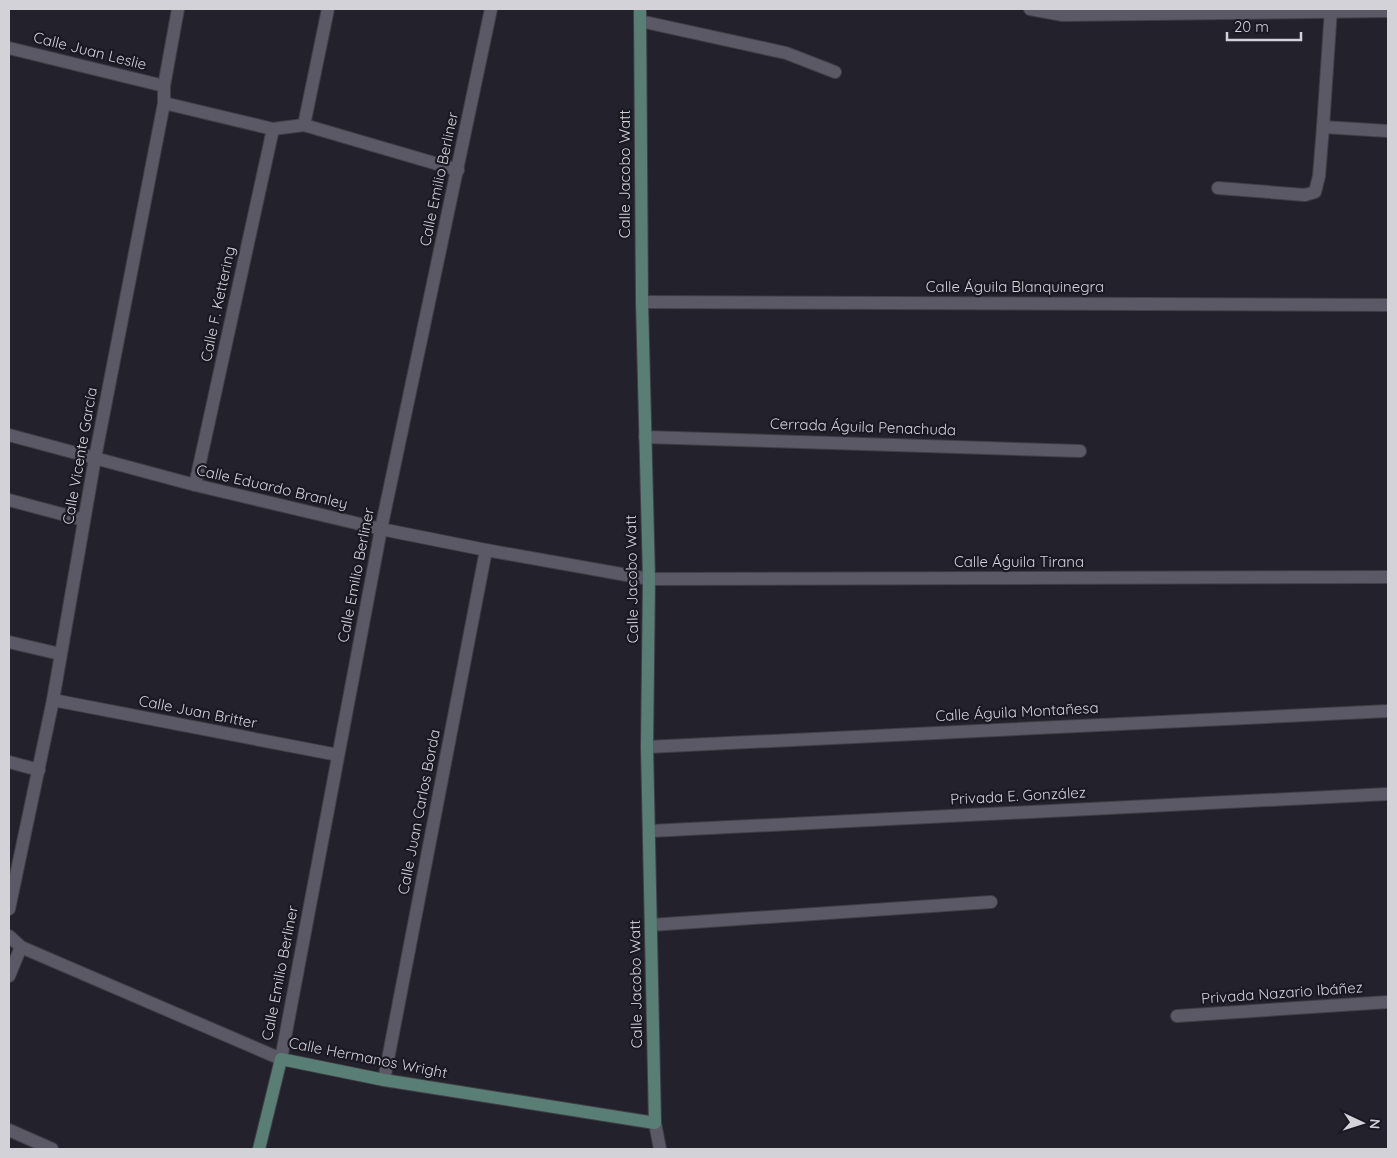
<svg xmlns="http://www.w3.org/2000/svg" width="1397" height="1158" viewBox="0 0 1397 1158" font-family="Quicksand,sans-serif">
  <rect width="100%" height="100%" fill="#23222c"/>
  <g fill="none" stroke-linecap="round" stroke-linejoin="round">
    <defs>
      <g id="lane">
        <path d="M640,21L786,53L835,72"/>
        <path d="M651,925L991,902"/>
      </g>
      <g id="street">
        <path d="M1030,9L1063,15L1388,11"/>
        <path d="M9,48L164,86"/>
        <path d="M164,103L273,129L304,125L458,170"/>
        <path d="M304,125L328,9"/>
        <path d="M1323,127L1388,131"/>
        <path d="M1218,188L1305,195L1315,192L1319,176L1323,127L1331,9"/>
        <path d="M642,302L1388,305"/>
        <path d="M9,435L195,485L381,529L486,550L649,579L1388,577"/>
        <path d="M645,437L1080,451"/>
        <path d="M195,485L273,129"/>
        <path d="M9,500L84,520"/>
        <path d="M9,642L60,654"/>
        <path d="M53,700L338,755"/>
        <path d="M647,747L1388,711"/>
        <path d="M9,762L39,770"/>
        <path d="M650,831L1388,794"/>
        <path d="M9,909L53,700L95,458L164,103V86L178,9"/>
        <path d="M9,936L21,947L281,1059L381,529L491,9"/>
        <path d="M9,976L21,947"/>
        <path d="M1177,1016L1388,1002"/>
        <path d="M384,1080L486,550"/>
        <path d="M655,1123L660,1149"/>
        <path d="M9,1130L52,1149"/>
      </g>
      <path id="secondary" d="M259,1149L281,1059L384,1080L655,1123L647,747L649,579L642,302L640,9"/>
    </defs>
    <use href="#lane" stroke="#403f47" stroke-width="14"/>
    <use href="#street" stroke="#403f47" stroke-width="14"/>
    <use href="#secondary" stroke="#403f47" stroke-width="14"/>
    <use href="#lane" stroke="#5b5965" stroke-width="12"/>
    <use href="#street" stroke="#5b5965" stroke-width="12"/>
    <use href="#secondary" stroke="#597e76" stroke-width="12"/>
  </g>
  <g text-anchor="middle" stroke-width="4.5" stroke-linejoin="round" paint-order="stroke">
    <g font-size="15" fill="#d3d2d9" stroke="#1a1822">
      <text transform="translate(90 51) rotate(14)" y="5">Calle Juan Leslie</text>
      <text transform="translate(625 174) rotate(-90)" y="5">Calle Jacobo Watt</text>
      <text transform="translate(439 179) rotate(-78)" y="5">Calle Emilio Berliner</text>
      <text x="1015" y="292">Calle Águila Blanquinegra</text>
      <text transform="translate(218 304) rotate(-78)" y="5">Calle F. Kettering</text>
      <text transform="translate(863 427) rotate(2)" y="5">Cerrada Águila Penachuda</text>
      <text transform="translate(80 456) rotate(-80)" y="5">Calle Vicente García</text>
      <text transform="translate(272 487) rotate(13)" y="5">Calle Eduardo Branley</text>
      <text x="1019" y="567">Calle Águila Tirana</text>
      <text transform="translate(356 575) rotate(-79)" y="5">Calle Emilio Berliner</text>
      <text transform="translate(632 579) rotate(-91)" y="5">Calle Jacobo Watt</text>
      <text transform="translate(198 712) rotate(11)" y="5">Calle Juan Britter</text>
      <text transform="translate(1017 712) rotate(-3)" y="5">Calle Águila Montañesa</text>
      <text transform="translate(1018 796) rotate(-3)" y="5">Privada E. González</text>
      <text transform="translate(419 812) rotate(-79)" y="5">Calle Juan Carlos Borda</text>
      <text transform="translate(280 973) rotate(-79)" y="5">Calle Emilio Berliner</text>
      <text transform="translate(636 984) rotate(-91)" y="5">Calle Jacobo Watt</text>
      <text transform="translate(1282 993) rotate(-4)" y="5">Privada Nazario Ibáñez</text>
      <text transform="translate(368 1058) rotate(11)" y="5">Calle Hermanos Wright</text>
    </g>
  </g>
  <rect width="1397" height="1158" fill="none" stroke="#d3d2d9" stroke-width="20"/>
  <g transform="translate(1362 1123) rotate(94)" stroke="#1a1822" stroke-width="4" paint-order="stroke">
  <path d="M0-4L9 19L0 12L-9 19Z" fill="#d3d2d9"/>
  <text y="-8" font-size="14" font-weight="bold" text-anchor="middle" fill="#d3d2d9">N</text>
  </g>
  <path d="M1227 32v8h74v-8" fill="none" stroke="#d3d2d9" stroke-width="2.5"/>
  <text x="1234" y="32" font-size="15" fill="#d3d2d9" stroke="#1a1822" stroke-width="4" paint-order="stroke">20 m</text>
</svg>
